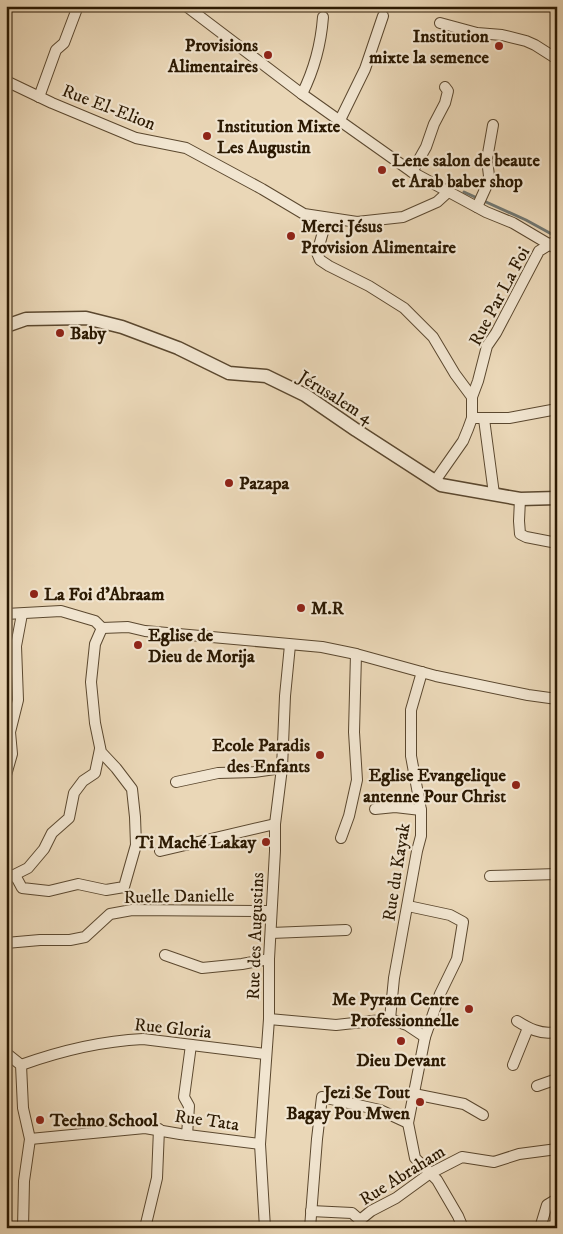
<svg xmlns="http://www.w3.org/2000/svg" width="563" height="1234" viewBox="0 0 563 1234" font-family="'IM FELL DW Pica',serif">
  <rect width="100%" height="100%" fill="#ead7b7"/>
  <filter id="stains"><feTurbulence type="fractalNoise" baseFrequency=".004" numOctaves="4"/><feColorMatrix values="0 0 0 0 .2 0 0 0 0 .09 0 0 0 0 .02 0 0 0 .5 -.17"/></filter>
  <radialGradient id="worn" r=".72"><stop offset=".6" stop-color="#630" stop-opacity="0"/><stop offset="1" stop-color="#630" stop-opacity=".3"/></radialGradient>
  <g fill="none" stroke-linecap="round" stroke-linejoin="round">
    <path stroke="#717771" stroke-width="3" d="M464,192L526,220L557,237"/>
    <defs>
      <g id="minor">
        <path d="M186,6L302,94L412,172L486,212L513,223L557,249"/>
        <path d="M440,23L477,33L502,35L526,41L535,45L557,59"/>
        <path d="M6,81L52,103L136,138L186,148L262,189L304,214L357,222L403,217L437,202L448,192"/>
        <path d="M302,94C314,70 321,44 323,17"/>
        <path d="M39,97L56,50L64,43L78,6"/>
        <path d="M340,120L365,69L383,16"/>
        <path d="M412,172L426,147L434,124L445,103L448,91L445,87"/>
        <path d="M477,207L487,185L489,176L487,159L493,125"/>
        <path d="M327,218L317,253L320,260L329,266L369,286L404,308L433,337L455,374L472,397"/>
        <path d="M472,418H509L557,409"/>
        <path d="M484,419L494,494"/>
        <path d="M435,481L463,441L468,429L472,418V397L478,381L487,346L496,333L539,251L552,243"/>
        <path d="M520,499L519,521L520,534L526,537L557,543"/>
        <path d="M6,614L61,611L95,621L102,628L128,627L145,631L322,647L356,654L436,676L528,695L557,699"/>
        <path d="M6,775L12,754L10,732L18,700L16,646L22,614"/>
        <path d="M176,782L218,773L254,772L282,768"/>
        <path d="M375,809L395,807L421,810"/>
        <path d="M341,838L349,816L357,780L354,732L356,654"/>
        <path d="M160,851L275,824"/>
        <path d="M15,875L22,888L49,891L78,884L106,890L124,887L136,845L135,817L132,789L116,768L101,752L95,723L91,682L95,644L102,628"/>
        <path d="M490,876L557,874"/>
        <path d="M6,879L28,868L44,849L52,833L69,818L74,793L83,781L95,773L100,749"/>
        <path d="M408,906L450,915L463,922L457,959L440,994L425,1037L408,1123L415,1158L437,1180L458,1216L463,1228"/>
        <path d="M271,933L346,930"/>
        <path d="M6,943L40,940H70L85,937L110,914L132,910L271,911"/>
        <path d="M165,955L202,968L242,964L269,959"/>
        <path d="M269,1019L336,1025L390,1019L407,1025L425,1037"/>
        <path d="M390,1019L394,978L417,851L421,836V810L411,756V710L422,672"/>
        <path d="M517,1021C528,1028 541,1035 555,1032"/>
        <path d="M6,1053L21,1065L23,1108L30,1139L24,1181L23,1228"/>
        <path d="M21,1065C60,1051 102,1041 143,1039L265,1054"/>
        <path d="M513,1065L528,1028"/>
        <path d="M537,1086L554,1080L557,1078"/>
        <path d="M414,1094L464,1104L483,1115"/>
        <path d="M187,1135L189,1106L184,1097L191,1045"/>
        <path d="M30,1139L145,1128L180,1134L260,1144"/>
        <path d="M311,1211L352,1213L360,1220"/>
        <path d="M145,1228L157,1178L159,1129"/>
        <path d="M265,1228L260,1144L269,1019V959L275,851V824L282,768L285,696L290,645"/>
        <path d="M310,1228L317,1139L322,1097L380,1110L408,1123"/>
        <path d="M361,1228L360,1220L371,1211L396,1198L429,1174L462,1157L494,1162L519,1154L557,1149"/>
        <path d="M540,1228L547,1205L557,1199"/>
      </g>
      <path id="tertiary" d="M6,326L26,319L86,318L122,327L178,348L229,373L266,376L305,395L356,430L441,485L520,499L557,498"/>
    </defs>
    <use href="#minor" stroke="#5b482f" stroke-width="12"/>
    <use href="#tertiary" stroke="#5b482f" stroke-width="15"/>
    <use href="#minor" stroke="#f1e5d0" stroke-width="10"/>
    <use href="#tertiary" stroke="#f1e5d0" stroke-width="12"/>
  </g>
  <g fill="#8f2418" stroke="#f1e5d0" stroke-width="2">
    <circle cx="499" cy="46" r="5"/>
    <circle cx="268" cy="55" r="5"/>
    <circle cx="207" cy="136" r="5"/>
    <circle cx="382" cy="170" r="5"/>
    <circle cx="291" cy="236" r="5"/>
    <circle cx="60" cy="333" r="5"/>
    <circle cx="229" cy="483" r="5"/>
    <circle cx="34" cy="594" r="5"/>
    <circle cx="301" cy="608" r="5"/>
    <circle cx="138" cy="645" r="5"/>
    <circle cx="320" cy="755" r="5"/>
    <circle cx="516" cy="785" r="5"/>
    <circle cx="266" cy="842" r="5"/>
    <circle cx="469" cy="1009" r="5"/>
    <circle cx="401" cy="1041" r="5"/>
    <circle cx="420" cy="1102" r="5"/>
    <circle cx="40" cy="1120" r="5"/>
  </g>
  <g text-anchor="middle" stroke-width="4.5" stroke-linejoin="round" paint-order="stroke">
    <g font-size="18" font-weight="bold" fill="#2b1902" stroke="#f1e5d0" text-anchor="start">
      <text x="489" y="42" text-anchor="end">Institution<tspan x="489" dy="21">mixte la semence</tspan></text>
      <text x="258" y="51" text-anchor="end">Provisions<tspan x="258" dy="21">Alimentaires</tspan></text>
      <text x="217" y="132">Institution Mixte<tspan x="217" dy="21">Les Augustin</tspan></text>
      <text x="392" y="166">Lene salon de beaute<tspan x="392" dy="21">et Arab baber shop</tspan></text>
      <text x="301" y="232">Merci Jésus<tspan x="301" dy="21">Provision Alimentaire</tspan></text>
      <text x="70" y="339">Baby</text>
      <text x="239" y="489">Pazapa</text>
      <text x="44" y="600">La Foi d'Abraam</text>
      <text x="311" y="614">M.R</text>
      <text x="148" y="641">Eglise de<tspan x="148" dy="21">Dieu de Morija</tspan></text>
      <text x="310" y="751" text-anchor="end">Ecole Paradis<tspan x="310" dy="21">des Enfants</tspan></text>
      <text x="506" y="781" text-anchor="end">Eglise Evangelique<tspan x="506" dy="21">antenne Pour Christ</tspan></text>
      <text x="256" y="848" text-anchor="end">Ti Maché Lakay</text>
      <text x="459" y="1005" text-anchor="end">Me Pyram Centre<tspan x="459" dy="21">Professionnelle</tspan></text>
      <text x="401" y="1066" text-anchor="middle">Dieu Devant</text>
      <text x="410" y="1098" text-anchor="end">Jezi Se Tout<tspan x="410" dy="21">Bagay Pou Mwen</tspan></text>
      <text x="50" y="1126">Techno School</text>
    </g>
    <g font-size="18" fill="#2b1902" stroke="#f1e5d0">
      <text transform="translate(109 107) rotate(21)" y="6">Rue El-Elion</text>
      <text transform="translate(499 296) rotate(-62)" y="6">Rue Par La Foi</text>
      <text transform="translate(336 397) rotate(32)" y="6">Jérusalem 4</text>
      <text transform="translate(396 872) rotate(-81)" y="6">Rue du Kayak</text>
      <text transform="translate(179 896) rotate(-1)" y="6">Ruelle Danielle</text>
      <text transform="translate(255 936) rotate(-88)" y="6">Rue des Augustins</text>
      <text transform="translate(173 1028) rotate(6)" y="6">Rue Gloria</text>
      <text transform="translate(207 1120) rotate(8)" y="6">Rue Tata</text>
      <text transform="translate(402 1175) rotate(-32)" y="6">Rue Abraham</text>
    </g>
  </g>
  <rect width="563" height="1234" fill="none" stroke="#ead7b7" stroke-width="25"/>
  <rect x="8" y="8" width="548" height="1219" fill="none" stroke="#2b1902" stroke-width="2.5"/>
  <rect x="12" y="12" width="538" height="1209" fill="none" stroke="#2b1902"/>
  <rect width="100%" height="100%" filter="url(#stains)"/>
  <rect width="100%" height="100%" fill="url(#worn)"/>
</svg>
